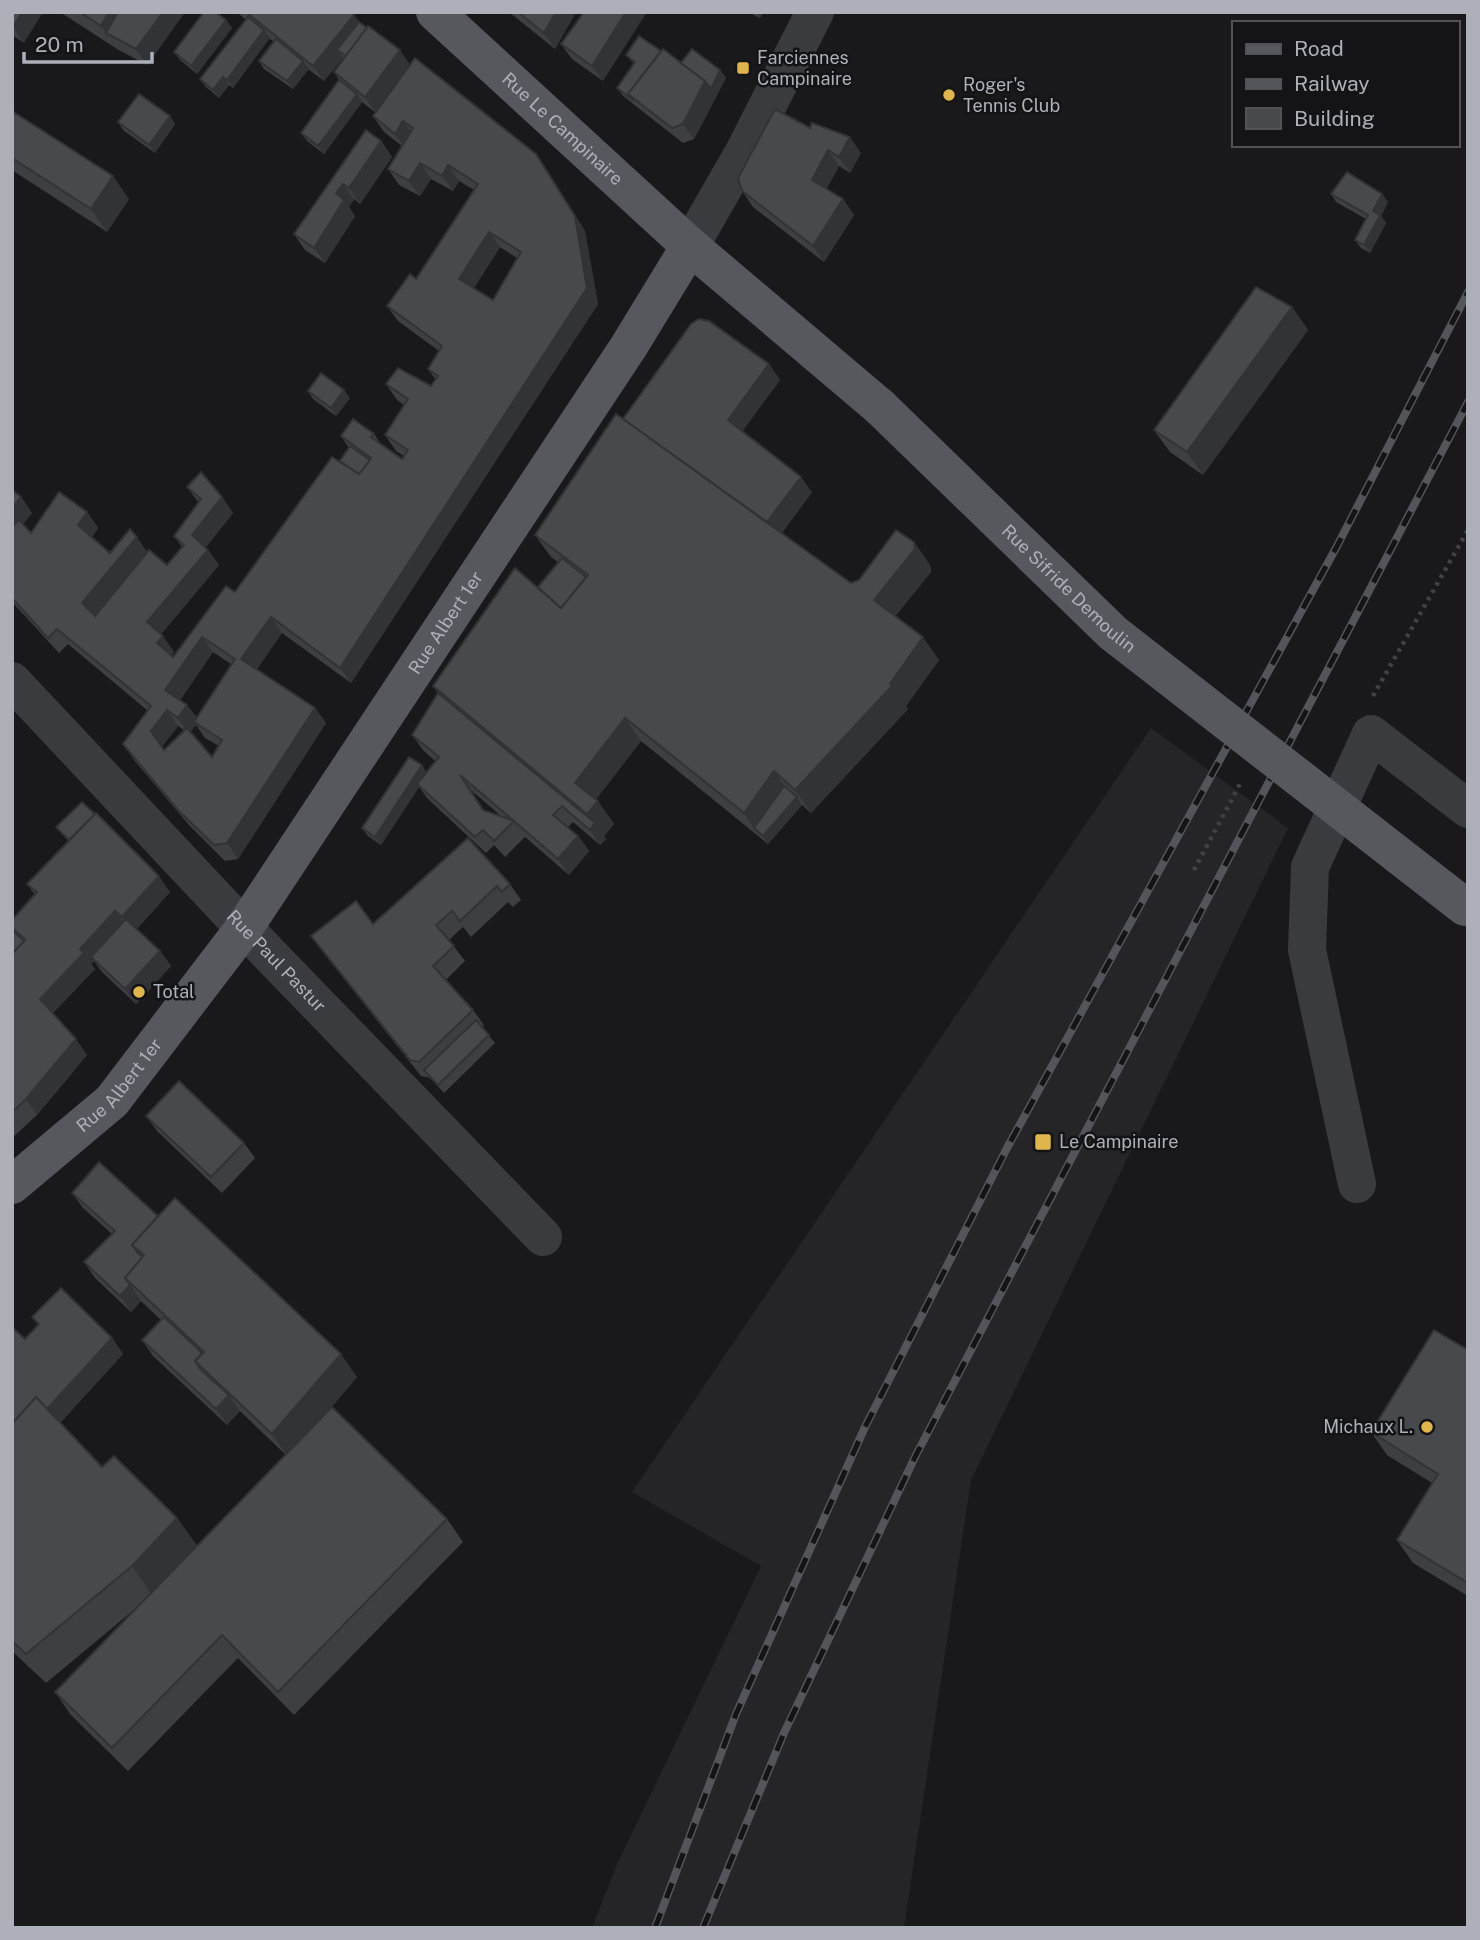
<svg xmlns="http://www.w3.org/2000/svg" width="1480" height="1940" viewBox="0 0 1480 1940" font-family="'Public Sans',sans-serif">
  <rect width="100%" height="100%" fill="#19191b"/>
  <path fill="#252528" d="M1151,728L1288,828L971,1480L904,1928H592L617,1864L761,1566L632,1492Z"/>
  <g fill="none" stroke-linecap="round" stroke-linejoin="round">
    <g stroke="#414246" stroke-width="4.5" stroke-dasharray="3.5 5" stroke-linecap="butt">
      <path d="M1373,696L1468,530"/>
      <path d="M1194,870L1240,784"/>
    </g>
    <g stroke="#3a3b3f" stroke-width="38">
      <path d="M690,246L744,152L815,12"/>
      <path id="s1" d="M12,681L244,928L543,1237"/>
      <path d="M1357,1184L1307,950L1310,867L1371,734L1468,809"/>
    </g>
    <g stroke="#57585e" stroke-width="38">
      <path id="s2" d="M435,12L690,246L880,407"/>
      <path id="s3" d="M12,1185L112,1101L244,928L629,346L690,246"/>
    </g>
    <defs>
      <g id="rail">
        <path d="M655,1928L736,1714L865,1427L1007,1148L1336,548L1468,292"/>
        <path d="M703,1928L784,1733L916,1455L1468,402"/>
      </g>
    </defs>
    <use href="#rail" stroke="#54555a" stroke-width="8"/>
    <use href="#rail" stroke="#141416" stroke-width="5" stroke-dasharray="16" stroke-linecap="butt"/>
    <path stroke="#57585e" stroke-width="38" id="s4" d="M880,407L1113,633L1465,907"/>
  </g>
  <g fill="#3e3f42" fill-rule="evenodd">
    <path d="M12,12L24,43L12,35Z"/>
    <path d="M60,12H185L147,65L117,49Z"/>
    <path d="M237,12H351L359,22L410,65L547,170L585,231L598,304L351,683L282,633L257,669L315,708L326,723L238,859L225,861L189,825L134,760L123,744L148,711L68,644L59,653L12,602V490L21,497L32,513L23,524L31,533L87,512L98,528L92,537L110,553L148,552L167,565L182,547L174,536L199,503L187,487L222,497L233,513L206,547L219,565L161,634L174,652L171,655L173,657L235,592L340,461L349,448L341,436L374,434L381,444L402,459L404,456L396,451L385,435L404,405L397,400L386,384L431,386L436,380L428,369L439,351L398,321L387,306L416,279L474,190L459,181L453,191L431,179L420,196L399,185L388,169L402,146L384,132L373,116L376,113L362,102L324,154L307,141L301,133L339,80L334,72L344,59L343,58L324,81L308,69L293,89L264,69L259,61L274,42L269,38L233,88L229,85L219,98L206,87L200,79L246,20ZM500,247L517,258L493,300L474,288ZM213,652L231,664L197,718L187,705L180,700ZM196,725L205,738L219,746L212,757L190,732ZM178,726L184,730L164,750L162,746Z"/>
    <path d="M509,12H576L555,49Z"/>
    <path d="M584,12L603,81L572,59L561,44Z"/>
    <path d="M748,12H763L760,18Z"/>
    <path d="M226,20L232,28L197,74L180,60L174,52Z"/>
    <path d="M661,51L681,63L720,70L726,78L694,139L683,143L623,96L617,88L634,64L626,55Z"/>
    <path d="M12,111L129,199L107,232L12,170Z"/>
    <path d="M170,116L175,124L155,153L123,130L118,122Z"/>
    <path d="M810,128L861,153L850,173L839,166L826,189L843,199L854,215L824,262L753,207L742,191Z"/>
    <path d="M381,141L392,157L360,204L354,199L349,207L355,216L325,263L305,250L294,234Z"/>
    <path d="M1331,194H1382L1388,202L1381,216L1386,223L1370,253L1361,248L1355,240L1366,219L1336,202Z"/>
    <path d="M1292,307L1308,330L1203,475L1170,452L1154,430Z"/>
    <path d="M769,364L780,380L742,431L812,492L782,533L851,583L859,580L914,542L930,565L931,572L895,616L939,660L906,706L908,709L811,813L802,805L768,844L641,741L596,799L614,824L604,836L606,839L600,845L573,822L568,827L578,836L589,851L569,875L525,837L505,857L494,845L486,853L428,799L419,787L381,845L368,836L362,828L426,772L435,761L423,750L412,735L438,693L433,686L538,587L558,562L551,557L535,535L623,419ZM471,790L501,816L484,810Z"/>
    <path d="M308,391L350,398L336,416L313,399Z"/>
    <path d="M56,827L170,892L137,929L160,951L171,966L136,1004L102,972L94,961L91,964L95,969L53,1013L87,1055L37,1115L12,1138V934L14,932L12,931V920L35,895L27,884L68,841Z"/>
    <path d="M468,838L510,884L521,900L513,907L508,902L471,937L463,927L449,940L465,961L446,980L473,1010L484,1025L482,1027L495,1043L444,1093L430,1078L421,1076L322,951L311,936L373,924Z"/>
    <path d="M146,1116L244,1143L255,1158L222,1193L157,1131Z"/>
    <path d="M72,1193L158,1216L357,1377L324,1416L447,1519L463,1542L294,1715L238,1658L128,1771L71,1715L55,1692L135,1609L46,1683L12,1651V1327L25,1339L38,1325L32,1317L112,1338L123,1354L60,1423L102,1467L177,1518L197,1546L286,1455L240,1411L227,1425L153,1356L142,1340L161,1320L141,1301L131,1312L95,1278L84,1262L112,1234L83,1208Z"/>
    <path d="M1468,1350V1596L1413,1563L1397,1540L1432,1483L1387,1455L1371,1432Z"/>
  </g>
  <g fill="#323336">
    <path d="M22,12H43L24,43L13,27Z"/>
    <path d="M109,12H138L106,33L101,26Z"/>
    <path d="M163,12H185L147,65L136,49Z"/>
    <path d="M556,12H576L555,49L544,33Z"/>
    <path d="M626,12H647L603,81L592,66Z"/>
    <path d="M756,12H763L760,18Z"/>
    <path d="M354,15L365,30L337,50L343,58L324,81L313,66Z"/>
    <path d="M226,20L232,28L197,74L191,66Z"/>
    <path d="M264,30L270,38L233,88L227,80Z"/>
    <path d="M400,50L411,66L376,113L365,97Z"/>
    <path d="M303,61L309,69L293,89L287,81Z"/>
    <path d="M720,70L726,78L694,139L683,124L705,81Z"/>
    <path d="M223,77L229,85L219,98L213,90Z"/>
    <path d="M357,94L362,102L324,154L318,146Z"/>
    <path d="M170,116L175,124L155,153L149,145Z"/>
    <path d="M403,121L414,136L406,149L395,134Z"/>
    <path d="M850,137L861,153L850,173L839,157Z"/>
    <path d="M381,141L392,157L360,204L349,188Z"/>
    <path d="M828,150L839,166L823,196L812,180Z"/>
    <path d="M536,154L547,170L585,231L598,304L351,683L340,668L587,288Z"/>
    <path d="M420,163L431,179L420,196L409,181Z"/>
    <path d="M448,165L459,181L453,191L442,176Z"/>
    <path d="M113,176L129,199L107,232L91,209Z"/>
    <path d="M343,184L354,199L349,207L355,216L325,263L314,248L336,193Z"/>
    <path d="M1382,194L1388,202L1381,216L1386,223L1370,253L1364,245L1373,211Z"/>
    <path d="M843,199L854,215L824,262L813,246Z"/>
    <path d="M489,232L500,247L470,294L459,279Z"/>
    <path d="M1292,307L1308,330L1203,475L1187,452Z"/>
    <path d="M769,364L780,380L739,436L728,420Z"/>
    <path d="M344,390L350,398L336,416L331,408Z"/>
    <path d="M801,477L812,492L777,539L766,524Z"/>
    <path d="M21,497L32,513L12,538V508Z"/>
    <path d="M222,497L233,513L203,550L192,535Z"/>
    <path d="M87,512L98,528L89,541L78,525Z"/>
    <path d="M137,537L148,553L93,618L82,603Z"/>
    <path d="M914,542L930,565L931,572L890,623L874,600Z"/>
    <path d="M208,550L219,565L158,638L147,622Z"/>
    <path d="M271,617L282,633L252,675L241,659Z"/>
    <path d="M163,636L174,652L168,659L157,643Z"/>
    <path d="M202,637L213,652L176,706L165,690Z"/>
    <path d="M923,637L939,660L906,706L908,709L811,813L795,790L890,684Z"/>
    <path d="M187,705L198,721L194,722L196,725L189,734L178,718Z"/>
    <path d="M315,708L326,723L238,859L227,843Z"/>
    <path d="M167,710L178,726L162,747L151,731Z"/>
    <path d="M625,718L641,741L591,806L575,783Z"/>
    <path d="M422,765L427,773L417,784L419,787L381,845L375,837Z"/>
    <path d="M774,771L790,794L754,828L744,813Z"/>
    <path d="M797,797L802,805L768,844L763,836Z"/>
    <path d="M598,801L614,824L604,836L606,839L600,845L590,830L594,824L587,814Z"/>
    <path d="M578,836L589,851L569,875L558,859Z"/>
    <path d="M159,876L170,892L133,933L122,917Z"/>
    <path d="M115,911L126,926L91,957L94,961L91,964L95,969L51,1015L40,999L80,949Z"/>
    <path d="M160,951L171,966L136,1004L125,989Z"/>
    <path d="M76,1039L87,1055L37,1115L26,1099Z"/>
    <path d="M130,1285L141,1301L131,1312L120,1296Z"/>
    <path d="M112,1338L123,1354L12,1475V1448Z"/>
    <path d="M341,1354L357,1377L288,1457L272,1434Z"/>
    <path d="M229,1395L240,1411L227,1425L216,1409Z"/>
    <path d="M177,1518L198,1547L152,1595L132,1566Z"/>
  </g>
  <g fill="#48494d" stroke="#323336" stroke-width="2" fill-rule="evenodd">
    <path d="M12,12H22L13,27L12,26Z"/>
    <path d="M80,12H109L101,26Z"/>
    <path d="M118,12H163L136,49L106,33Z"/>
    <path d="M204,12H215L226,20L191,66L174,52Z"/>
    <path d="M246,12H351L354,15L313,66Z"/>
    <path d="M518,12H556L544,33Z"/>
    <path d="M584,12H626L592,66L561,44Z"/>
    <path d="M248,17L264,30L227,80L223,77L213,90L200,79Z"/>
    <path d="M359,22L367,28L346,56L337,50Z"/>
    <path d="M368,26L400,50L365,97L334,72Z"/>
    <path d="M639,36L661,51L628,94L634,101L617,88L635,62L626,55Z"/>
    <path d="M276,39L303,61L287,81L259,61Z"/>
    <path d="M663,49L705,81L683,124L672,128L628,94Z"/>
    <path d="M692,49L720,70L711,89L705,81L681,63Z"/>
    <path d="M415,58L536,154L575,216L587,288L340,668L271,617L241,659L315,708L227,843L214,845L178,810L123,744L151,706L57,629L48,638L12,598V527L19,520L31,533L59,492L87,512L78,525L110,553L130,529L137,537L82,603L95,616L149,550L167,565L184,545L174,536L201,499L187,487L201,472L222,497L192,535L208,550L147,622L163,636L157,643L173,657L226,586L235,592L332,457L359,474L371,458L341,436L353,419L374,434L371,437L402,459L408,450L385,435L408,399L386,384L398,368L431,386L438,376L428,369L442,346L387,306L410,274L416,279L478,184L448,165L442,176L420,163L409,181L388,169L413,128L403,121L395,134L373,116ZM489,232L521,252L493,300L459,279ZM202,637L235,659L194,722L222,740L212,757L187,728L164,750L151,731L167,710L178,718L187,705L165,690Z"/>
    <path d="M339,80L357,94L318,146L301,133Z"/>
    <path d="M139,94L170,116L149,145L118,122Z"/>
    <path d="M775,109L810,128L812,123L850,137L839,157L828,150L812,180L843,199L813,246L742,191L738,178Z"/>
    <path d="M12,111L113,176L91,209L12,158Z"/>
    <path d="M366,130L381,141L349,188L343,184L336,193L344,200L314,248L294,234Z"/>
    <path d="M1347,172L1382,194L1373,211L1380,215L1364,245L1355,240L1368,215L1331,194Z"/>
    <path d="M1256,287L1292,307L1187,452L1154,430Z"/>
    <path d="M699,319L709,321L769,364L728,420L801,477L767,522L623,419L691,324Z"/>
    <path d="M321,373L344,390L331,408L308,391Z"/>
    <path d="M616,414L851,583L859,580L896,530L914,542L915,549L874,600L923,637L890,684L892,686L795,790L774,771L744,813L625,718L575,783L598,801L587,814L433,686L515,568L561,608L588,575L535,535Z"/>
    <path d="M350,446L370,460L359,474L340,461Z"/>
    <path d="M12,490L21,497L12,508Z"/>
    <path d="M562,558L586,577L561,608L538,587Z"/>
    <path d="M438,693L595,823L590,830L562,806L553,815L578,836L558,859L514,821L494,841L483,830L475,837L417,784L439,757L412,735ZM460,775L514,821L483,810Z"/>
    <path d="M409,757L422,765L375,837L362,828Z"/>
    <path d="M784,786L797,797L763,836L754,828Z"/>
    <path d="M82,802L95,814L69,840L56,827Z"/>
    <path d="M96,813L159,876L122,917L115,911L80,949L84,953L40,999L76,1039L26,1099L12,1112V954L25,939L12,928V920L37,892L27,884Z"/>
    <path d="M468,838L510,884L502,892L497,886L460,921L452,911L436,925L454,946L433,966L473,1010L419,1062L410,1060L311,936L356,901L373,924Z"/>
    <path d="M126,919L160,951L125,989L91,957Z"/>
    <path d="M14,932L24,941L12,954V934Z"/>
    <path d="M476,1020L489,1035L438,1085L424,1070Z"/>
    <path d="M179,1081L244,1143L211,1177L146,1116Z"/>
    <path d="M99,1162L158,1216L132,1245L137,1252L143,1257L125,1278L130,1285L120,1296L84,1262L115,1231L72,1193Z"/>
    <path d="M175,1198L341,1354L272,1434L195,1361L204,1352L125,1278L144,1255L132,1245Z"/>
    <path d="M61,1288L112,1338L47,1409L36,1397L12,1424V1327L25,1339L39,1324L32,1317Z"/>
    <path d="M164,1317L202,1353L195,1361L200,1369L229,1395L216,1409L142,1340Z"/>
    <path d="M1434,1330L1468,1350V1583L1397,1540L1438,1474L1371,1432Z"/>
    <path d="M36,1397L102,1467L114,1456L177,1518L132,1566L26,1654L12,1641V1424Z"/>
    <path d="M332,1407L447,1519L278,1692L222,1635L112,1748L55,1692Z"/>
  </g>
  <g fill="#dfb64d" stroke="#141416" stroke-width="2.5">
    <rect x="736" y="61" width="14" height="14" rx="3.5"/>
    <circle cx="949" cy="95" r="7"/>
    <circle cx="139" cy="992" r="7"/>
    <rect x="1034" y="1133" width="18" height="18" rx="3.5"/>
    <circle cx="1427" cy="1427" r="7"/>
  </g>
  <g text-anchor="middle" stroke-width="5" stroke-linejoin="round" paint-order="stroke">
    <g font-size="18" fill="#adb0b9" stroke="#141416" text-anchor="start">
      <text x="757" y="64">Farciennes<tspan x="757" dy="21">Campinaire</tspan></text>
      <text x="963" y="91">Roger's<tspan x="963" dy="21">Tennis Club</tspan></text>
      <text x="153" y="998">Total</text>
      <text x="1059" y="1148">Le Campinaire</text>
      <text x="1413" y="1433" text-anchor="end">Michaux L.</text>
    </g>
    <g font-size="18" fill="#adb0b9" stroke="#141416">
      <text dy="6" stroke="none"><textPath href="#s2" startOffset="173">Rue Le Campinaire</textPath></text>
      <text dy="6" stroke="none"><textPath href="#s4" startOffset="262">Rue Sifride Demoulin</textPath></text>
      <text dy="6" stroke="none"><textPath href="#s3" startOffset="714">Rue Albert 1er</textPath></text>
      <text dy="6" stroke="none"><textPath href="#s1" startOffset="385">Rue Paul Pastur</textPath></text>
      <text dy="6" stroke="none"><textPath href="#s3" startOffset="147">Rue Albert 1er</textPath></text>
    </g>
  </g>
  <rect width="1480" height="1940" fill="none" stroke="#adb0b9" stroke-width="28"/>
  <rect x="1232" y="21" width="228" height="126" fill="#141416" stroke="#515257" stroke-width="2"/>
  <rect x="1246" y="44" width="35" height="10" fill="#57585e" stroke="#515257" stroke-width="2"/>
  <text x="1294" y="56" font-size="21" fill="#adb0b9">Road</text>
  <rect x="1246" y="79" width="35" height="10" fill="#54555a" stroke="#515257" stroke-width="2"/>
  <text x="1294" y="91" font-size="21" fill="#adb0b9">Railway</text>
  <rect x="1246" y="108" width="35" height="21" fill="#48494d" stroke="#515257" stroke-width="2"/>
  <text x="1294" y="126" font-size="21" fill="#adb0b9">Building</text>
  <path d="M24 52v10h128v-10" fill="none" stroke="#adb0b9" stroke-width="3.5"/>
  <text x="35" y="52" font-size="21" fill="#adb0b9" stroke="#141416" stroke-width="5" paint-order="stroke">20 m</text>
</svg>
